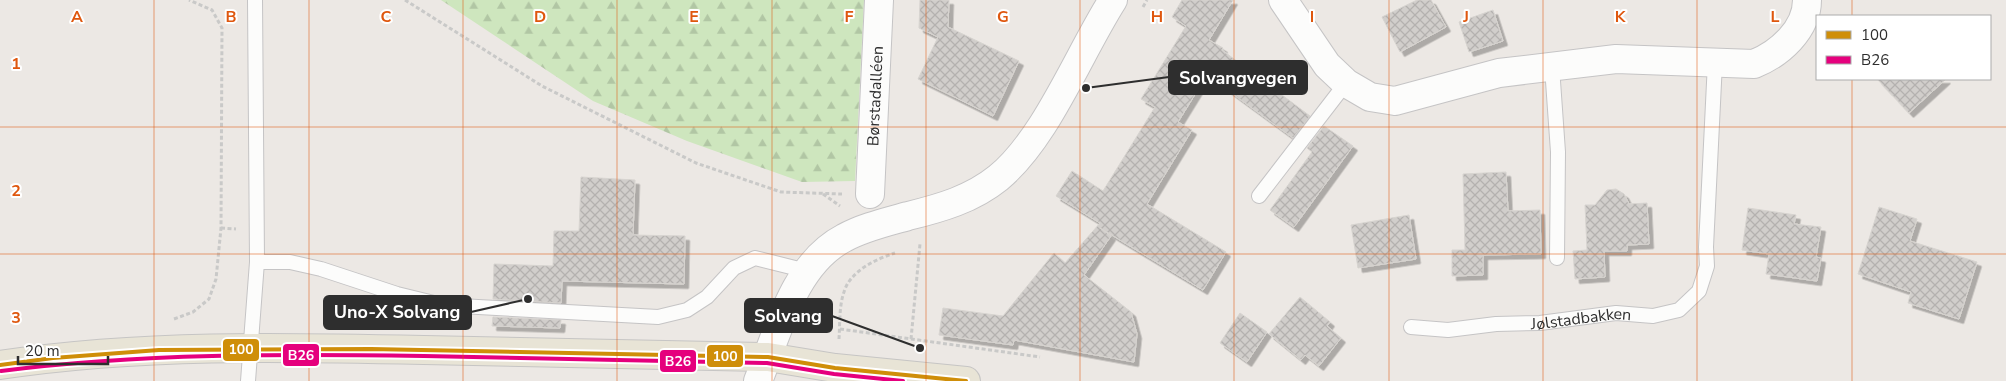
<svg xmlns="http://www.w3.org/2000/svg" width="2006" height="381" viewBox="0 0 2006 381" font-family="'Nunito Sans',sans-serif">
  <defs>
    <pattern id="forest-firs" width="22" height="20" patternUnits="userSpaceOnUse" patternTransform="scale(1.25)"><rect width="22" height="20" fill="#cee6be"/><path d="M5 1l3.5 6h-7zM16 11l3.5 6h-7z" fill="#b1c6a4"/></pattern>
    <pattern id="building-cross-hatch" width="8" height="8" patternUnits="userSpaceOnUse" patternTransform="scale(1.25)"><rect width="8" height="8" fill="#d1cecb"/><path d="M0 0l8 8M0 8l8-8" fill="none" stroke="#b4b1af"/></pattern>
    <filter id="shadow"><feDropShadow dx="4.5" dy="4.5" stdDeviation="0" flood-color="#0004"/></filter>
  </defs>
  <rect width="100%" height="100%" fill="#ece8e4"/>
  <path fill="url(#forest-firs)" d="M441,0H864L855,181L802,182L687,141L593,101Z"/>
  <g fill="url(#building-cross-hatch)" stroke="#d7d4d0" filter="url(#shadow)">
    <path d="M920,0H949L948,27L1019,61L993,116L918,79L938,37L919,28Z"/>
    <path d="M1182,0H1233L1209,40L1223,48L1222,50L1310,116L1293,138L1207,75L1178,122L1192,130L1147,204L1226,252L1203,290L1100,228L1111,236L1084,275L1131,312L1137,334L1134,362L1014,340L1013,345L939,335L943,308L1003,316L1054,253L1065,263L1100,223L1056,196L1072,171L1103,191L1155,107L1141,99L1186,26L1172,17Z"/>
    <path d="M1417,0H1431L1446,27L1400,52L1382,17Z"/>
    <path d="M1493,10L1503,41L1469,52L1459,22Z"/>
    <path d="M1877,79H1946L1909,113Z"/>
    <path d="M1324,126L1353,146L1294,227L1270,210L1312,152L1307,148Z"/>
    <path d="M1506,172L1508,211L1540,210L1541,254L1483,255V275L1452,276V250H1465L1463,174Z"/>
    <path d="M581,177L635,180L633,235L685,236L684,284L562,281L561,303L493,299L494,264L553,266L554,231H579Z"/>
    <path d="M1616,189L1624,194L1629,204L1647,203L1649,244L1627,245V251H1604L1605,277L1575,279L1573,251L1587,250L1585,205H1595L1607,190Z"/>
    <path d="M1879,207L1917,219L1910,241L1977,262L1959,319L1908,303L1911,292L1858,274Z"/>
    <path d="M1748,208L1796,215L1794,224L1821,227L1816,257L1821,258L1817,281L1766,274L1769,254L1742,250Z"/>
    <path d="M1409,215L1416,259L1358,268L1351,225Z"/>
    <path d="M1300,297L1330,322L1327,326L1341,338L1319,366L1305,355L1301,360L1269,334Z"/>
    <path d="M1240,313L1267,332L1247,362L1220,343Z"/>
    <path d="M493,317L561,320L560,328L492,326Z"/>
  </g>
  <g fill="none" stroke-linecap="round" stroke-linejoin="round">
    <defs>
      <g id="service">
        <path d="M1552,67L1558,152L1557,258"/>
        <path d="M1259,196L1346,83"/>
        <path d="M257,262H290L321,269L397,294L442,305L658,317L687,310L707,297L734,268L755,258L807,271"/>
        <path id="s1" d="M1411,327L1448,330L1496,324L1540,323L1616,313L1653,316L1679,310L1699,291L1707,266L1706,247L1715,62"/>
        <path d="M248,381L257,262L255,0"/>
      </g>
      <g id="minor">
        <path d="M1283,0L1327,65L1346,83L1370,97L1395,101L1499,73L1616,59L1754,64C1779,54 1807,30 1807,0"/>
        <path id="s2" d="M870,194L879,0"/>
      </g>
      <path id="secondary" d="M758,381C778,332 794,264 844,238C864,227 887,222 908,216C941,208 972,199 998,178C1046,139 1079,53 1113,0"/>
      <path id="primary" d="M0,365C140,344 283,347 424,350C538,352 653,355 768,357L835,368L966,381"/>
    </defs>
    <use href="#service" stroke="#c5c4c5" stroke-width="16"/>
    <use href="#minor" stroke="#c5c4c5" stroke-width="30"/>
    <use href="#secondary" stroke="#c5c4c5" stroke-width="30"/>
    <use href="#primary" stroke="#c6c5c4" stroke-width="30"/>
    <g stroke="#c9c9c8" stroke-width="3" stroke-dasharray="4 2.5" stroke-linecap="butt">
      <path d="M405,0L542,86L696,163L781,192L842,194"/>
      <path d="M1143,7L1147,0"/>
      <path d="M823,194L840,206"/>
      <path d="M221,228L236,229"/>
      <path d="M174,319L193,312L209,299L216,279L221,228L222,28L212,10L189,0"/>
      <path d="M840,329L1040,357"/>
      <path d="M839,339C840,324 839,306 844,292C850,271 876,259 895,253"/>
      <path d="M911,339L920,244"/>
    </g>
    <use href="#service" stroke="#fcfcfb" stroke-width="14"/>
    <use href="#minor" stroke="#fcfcfb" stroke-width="28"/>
    <use href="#secondary" stroke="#fcfcfb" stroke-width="28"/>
    <use href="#primary" stroke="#e8e4d6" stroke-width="28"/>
    <defs>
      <path id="bus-1" d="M0,365L53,358L159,350L371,349L768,357L835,368L966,381"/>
      <path id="bus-2" d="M1,371C142,353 282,354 424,356C539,358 653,361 767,363L834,374L903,381"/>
    </defs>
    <use href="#bus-1" stroke="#fff" stroke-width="8"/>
    <use href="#bus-2" stroke="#fff" stroke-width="8"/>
    <use href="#bus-1" stroke="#cf8e09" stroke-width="4"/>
    <use href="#bus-2" stroke="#e5007d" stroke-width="4"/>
  </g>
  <path fill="none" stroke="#df570e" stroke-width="1" stroke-opacity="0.55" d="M154,0V381M309,0V381M463,0V381M617,0V381M772,0V381M926,0V381M1080,0V381M1234,0V381M1389,0V381M1543,0V381M1697,0V381M1852,0V16M1852,79V381M0,127H2006M0,254H2006"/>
  <g text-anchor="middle" stroke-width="4" stroke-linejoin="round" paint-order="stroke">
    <g font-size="16" fill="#2e2e2e" stroke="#fff">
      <text dy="6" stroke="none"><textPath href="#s2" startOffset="98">Børstadalléen</textPath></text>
      <text dy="6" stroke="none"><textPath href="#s1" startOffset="171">Jølstadbakken</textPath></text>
    </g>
  </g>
  <g font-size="16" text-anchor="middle" font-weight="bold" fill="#df570e" stroke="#fff" stroke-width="4" stroke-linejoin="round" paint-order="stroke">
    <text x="77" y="22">A</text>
    <text x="231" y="22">B</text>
    <text x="386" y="22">C</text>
    <text x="540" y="22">D</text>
    <text x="694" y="22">E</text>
    <text x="849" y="22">F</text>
    <text x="1003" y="22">G</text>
    <text x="1157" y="22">H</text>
    <text x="1312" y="22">I</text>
    <text x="1466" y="22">J</text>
    <text x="1620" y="22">K</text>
    <text x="1775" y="22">L</text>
    <text x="16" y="69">1</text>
    <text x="16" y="196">2</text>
    <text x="16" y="323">3</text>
  </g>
  <path fill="none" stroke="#2e2e2e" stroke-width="2" d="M1086 88L1169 77M528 299L471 312M920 348L832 316"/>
  <g fill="#2e2e2e" stroke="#fff" stroke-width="2">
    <circle cx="1086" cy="88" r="5"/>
    <circle cx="528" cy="299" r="5"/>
    <circle cx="920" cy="348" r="5"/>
  </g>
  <g fill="#2e2e2e" stroke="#2e2e2e" stroke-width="2">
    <rect x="1169" y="61" width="138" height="33" rx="5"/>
    <rect x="324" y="296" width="147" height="33" rx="5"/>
    <rect x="745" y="299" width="87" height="33" rx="5"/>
  </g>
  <g font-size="18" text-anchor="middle" font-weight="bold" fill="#fff">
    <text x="1238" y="84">Solvangvegen</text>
    <text x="397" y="318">Uno-X Solvang</text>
    <text x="788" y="322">Solvang</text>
  </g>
  <g stroke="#fff" stroke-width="2">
    <rect x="222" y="338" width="38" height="24" rx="5" fill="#cf8e09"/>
    <rect x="282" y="343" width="38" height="24" rx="5" fill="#e5007d"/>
    <rect x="706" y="344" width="38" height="24" rx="5" fill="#cf8e09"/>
    <rect x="659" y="349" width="38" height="24" rx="5" fill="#e5007d"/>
  </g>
  <g font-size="14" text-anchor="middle" font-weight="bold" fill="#fff">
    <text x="241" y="354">100</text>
    <text x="301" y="360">B26</text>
    <text x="725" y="361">100</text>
    <text x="678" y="366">B26</text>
  </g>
  <rect x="1816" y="15" width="175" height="65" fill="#ffffff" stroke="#ababab"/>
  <rect x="1826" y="31" width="25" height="8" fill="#cf8e09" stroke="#ababab"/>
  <text x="1861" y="40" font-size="15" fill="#2e2e2e">100</text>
  <rect x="1826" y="56" width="25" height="8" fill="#e5007d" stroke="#ababab"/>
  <text x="1861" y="65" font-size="15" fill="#2e2e2e">B26</text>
  <path d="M18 356v8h90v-8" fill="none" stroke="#2e2e2e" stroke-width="2.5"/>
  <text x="25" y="356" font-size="15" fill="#2e2e2e" stroke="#ffffff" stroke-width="4" paint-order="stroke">20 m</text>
</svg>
